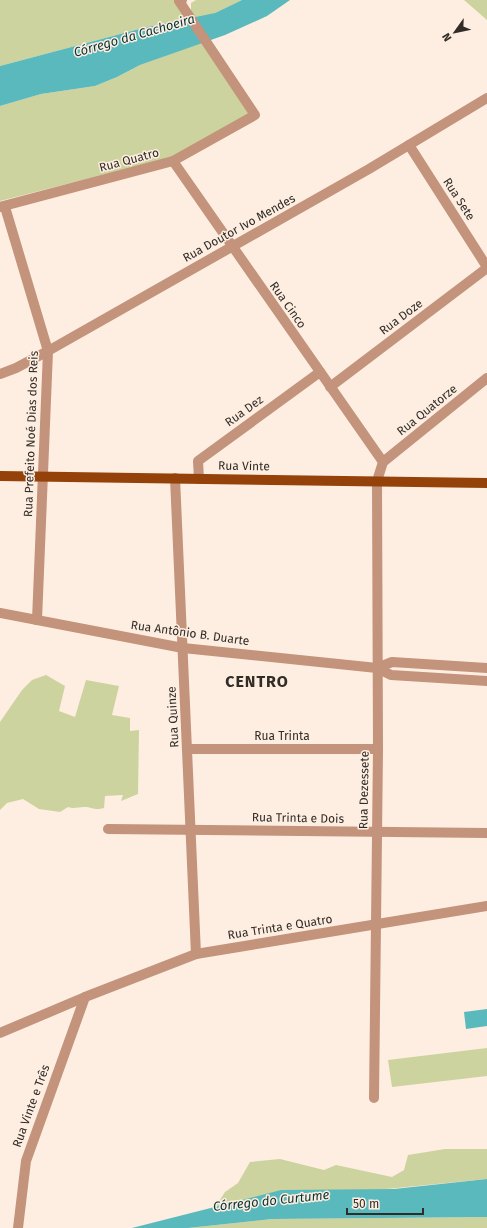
<svg xmlns="http://www.w3.org/2000/svg" width="487" height="1228" viewBox="0 0 487 1228" font-family="'Fira Sans',sans-serif">
  <rect width="100%" height="100%" fill="#fdeee1"/>
  <g fill="#cdd39e">
    <path d="M0,0H176L191,18L143,28L0,66Z"/>
    <path d="M196,0H242L213,14L193,19L191,14V3Z"/>
    <path d="M464,0H487V20Z"/>
    <path d="M206,41L250,113L173,157L0,201V106L41,94L95,86L117,77L140,65Z"/>
    <path d="M46,675L65,686L59,711L75,717L86,680L119,686L112,715L130,718V731L139,730L138,794L121,801L123,795L105,796L104,808C94,811 93,807 84,807C78,807 74,809 68,807L60,812L39,809L23,799L7,803L0,810V722L22,690L32,680Z"/>
    <path d="M487,1048V1076L392,1087L388,1060Z"/>
    <path d="M445,1149H487V1179L216,1206L225,1192L238,1183L250,1162L280,1159L324,1170L336,1165L392,1177L404,1170L408,1155Z"/>
    <path d="M487,1217V1228H188L272,1219Z"/>
  </g>
  <g fill="#59b9bd">
    <path d="M242,0H290L267,16L225,35L140,65L117,77L95,86L41,94L0,106V66L143,28L215,13Z"/>
    <path d="M487,1009V1026L466,1029L464,1012Z"/>
    <path d="M487,1179V1217L272,1219L188,1228H132L281,1190L394,1189Z"/>
  </g>
  <g fill="none" stroke-linecap="round" stroke-linejoin="round">
    <g stroke="#c3937c" stroke-width="10">
      <path d="M409,145L487,267"/>
      <path d="M173,161L383,462"/>
      <path d="M0,207L173,161L255,115L179,1L182,0"/>
      <path d="M5,207L48,351L37,620"/>
      <path d="M0,374L16,368L48,351L369,169L487,98"/>
      <path d="M330,387L487,268"/>
      <path d="M383,462L487,378"/>
      <path d="M175,478L196,954"/>
      <path d="M199,479L198,461L320,372"/>
      <path d="M0,613L183,648L377,668L391,675L487,681"/>
      <path d="M377,668L392,662L487,668"/>
      <path d="M187,749H378"/>
      <path d="M108,829L487,833"/>
      <path d="M0,1033L85,997L196,954L487,906"/>
      <path d="M374,1098L378,749L377,481L383,462"/>
      <path d="M18,1228L26,1161L85,997"/>
    </g>
    <path stroke="#95410a" stroke-width="10" d="M0,476L487,483"/>
  </g>
  <g text-anchor="middle" stroke-width="3" stroke-linejoin="round" paint-order="stroke">
    <g font-size="12" fill="#322c27" stroke="#fdeee1">
      <text transform="translate(129 160) rotate(-15)" y="4">Rua Quatro</text>
      <text transform="translate(459 199) rotate(57)" y="4">Rua Sete</text>
      <text transform="translate(239 228) rotate(-29)" y="4">Rua Doutor Ivo Mendes</text>
      <text transform="translate(288 305) rotate(55)" y="4">Rua Cinco</text>
      <text transform="translate(401 317) rotate(-37)" y="4">Rua Doze</text>
      <text transform="translate(427 410) rotate(-39)" y="4">Rua Quatorze</text>
      <text transform="translate(244 411) rotate(-36)" y="4">Rua Dez</text>
      <text transform="translate(31 434) rotate(-88)" y="4">Rua Prefeito Noé Dias dos Reis</text>
      <text transform="translate(244 466) rotate(1)" y="4">Rua Vinte</text>
      <text transform="translate(190 633) rotate(8)" y="4">Rua Antônio B. Duarte</text>
      <text transform="translate(173 717) rotate(-93)" y="4">Rua Quinze</text>
      <text x="282" y="740">Rua Trinta</text>
      <text transform="translate(364 790) rotate(-89)" y="4">Rua Dezessete</text>
      <text transform="translate(298 818) rotate(1)" y="4">Rua Trinta e Dois</text>
      <text transform="translate(280 927) rotate(-9)" y="4">Rua Trinta e Quatro</text>
      <text transform="translate(31 1106) rotate(-70)" y="4">Rua Vinte e Três</text>
    </g>
    <g font-size="13" font-style="italic" fill="#053537" stroke="#fdeee1">
      <text transform="translate(134 35) rotate(-16)" y="5">Córrego da Cachoeira</text>
      <text transform="translate(271 1200) rotate(-6)" y="5">Córrego do Curtume</text>
    </g>
    <g font-size="16" font-weight="bold" letter-spacing="1" fill="#322c27" stroke="#fdeee1">
      <text x="257" y="687">CENTRO</text>
    </g>
  </g>
  <g transform="translate(455 32) rotate(237)" stroke="#fdeee1" stroke-width="3" paint-order="stroke">
  <path d="M0-3L7 15L0 10L-7 15Z" fill="#322c27"/>
  <text y="-6" font-size="11" font-weight="bold" text-anchor="middle" fill="#322c27">N</text>
  </g>
  <path d="M347 1208v6h76v-6" fill="none" stroke="#322c27" stroke-width="2"/>
  <text x="353" y="1208" font-size="12" fill="#322c27" stroke="#fdeee1" stroke-width="3" paint-order="stroke">50 m</text>
</svg>
